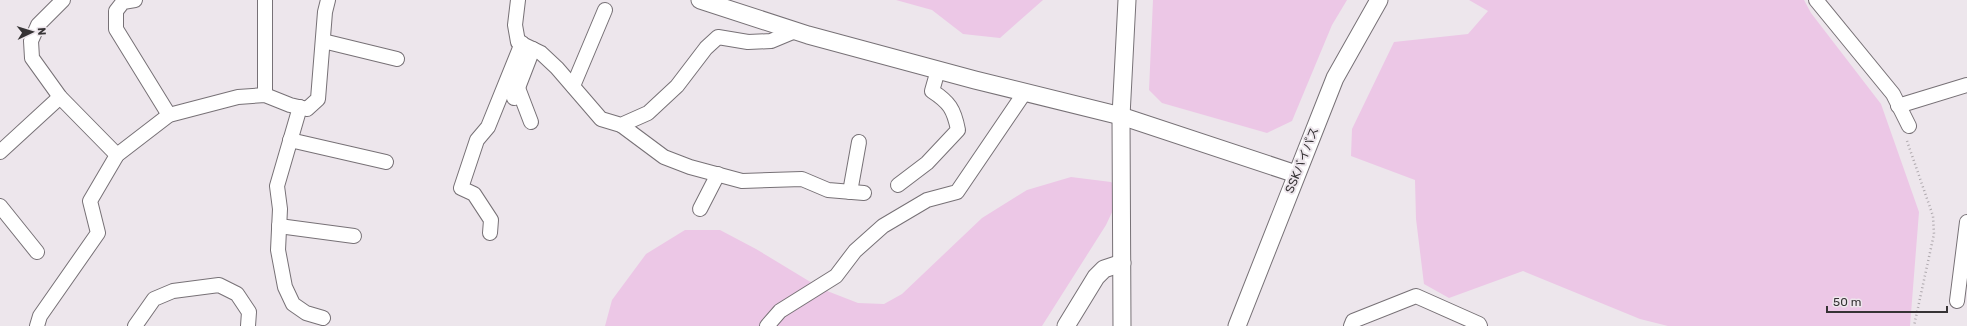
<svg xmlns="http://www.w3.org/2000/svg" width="1967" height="326" viewBox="0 0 1967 326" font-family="Rubik,'Noto Sans JP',sans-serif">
  <rect width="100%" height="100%" fill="#ede6ec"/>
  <g fill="#ecc7e6">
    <path d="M896,0H1043L1000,38L963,34L932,10Z"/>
    <path d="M1153,0H1347L1332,25L1292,121L1267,133L1162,103L1149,90Z"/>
    <path d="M1469,0H1804L1811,13L1881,104L1919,212L1910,326H1668L1640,319L1523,271L1449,298L1424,284L1416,219L1415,180L1351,156L1352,129L1394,42L1468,34L1488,11Z"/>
    <path d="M1071,177L1111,182L1121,193L1106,225L1042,326H605L612,300L646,254L685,230H720L756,249L822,289L858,303L884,304L902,294L982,218L1027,190Z"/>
  </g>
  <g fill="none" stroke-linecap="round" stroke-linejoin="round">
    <defs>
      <g id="minor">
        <path d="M63,0L38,25L31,41L32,58L60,97L117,155"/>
        <path d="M135,0L123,2L116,11V29L169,115"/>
        <path d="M265,0V95"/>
        <path d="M518,0L515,25L518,42L541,53L557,68L601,119L621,125L648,113L677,86L706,48L718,37L748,42L771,41L795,31"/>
        <path d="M1816,0L1893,94L1909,126"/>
        <path d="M323,41L397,59"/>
        <path d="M573,86L605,10"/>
        <path d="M518,88L531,122"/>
        <path d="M514,98L533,49"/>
        <path d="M1898,106L1967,85"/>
        <path d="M300,107L277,186L280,209L278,250L285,287L293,304L306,313L323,318"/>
        <path d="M621,125L664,157L690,167L742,181L802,179L828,190L864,193"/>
        <path d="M290,140L386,162"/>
        <path d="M0,152L60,97"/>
        <path d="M898,185L927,163L958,130C954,109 949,102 932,91L938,70"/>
        <path d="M850,192L859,142"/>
        <path d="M0,206L37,252"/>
        <path d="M700,209L718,174"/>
        <path d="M279,226L354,236"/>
        <path d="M490,233L491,220L474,194L461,188L477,140L488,127L522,43"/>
        <path d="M1957,301L1967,222"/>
        <path d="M37,326L40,316L98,233L90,201L117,155L169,115L238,97L265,95L290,105L307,109L318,99L325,12L328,0"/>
        <path d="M135,326L154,299L173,291L219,285L237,294L249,312L248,326"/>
        <path d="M767,326L780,311L836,276L855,251L883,226L927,200L957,192L1025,92"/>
        <path d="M1351,326L1353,321L1416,296L1479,324L1480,326"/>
      </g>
      <g id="tertiary">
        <path d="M700,0L808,35L975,80L1121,116L1296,174"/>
        <path d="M1066,326L1096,277L1104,269L1122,263"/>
        <path d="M1122,326L1121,116L1127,0"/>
        <path d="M1237,326L1335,78L1379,0"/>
      </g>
    </defs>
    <use href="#minor" stroke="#777176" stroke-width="16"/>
    <use href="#tertiary" stroke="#777176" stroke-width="19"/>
    <path stroke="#aea8ad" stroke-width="2.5" stroke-dasharray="1 3" stroke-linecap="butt" d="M1907,141L1933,216L1934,234L1914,326"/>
    <use href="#minor" stroke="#fff" stroke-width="14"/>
    <use href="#tertiary" stroke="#fff" stroke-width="17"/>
  </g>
  <g text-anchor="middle" stroke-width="4" stroke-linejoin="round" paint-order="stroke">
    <g font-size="12" fill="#363335" stroke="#ede6ec">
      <text transform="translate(1302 160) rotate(-68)" y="4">SSKバイパス</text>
    </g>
  </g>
  <g transform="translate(32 32) rotate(86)" stroke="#ede6ec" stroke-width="3" paint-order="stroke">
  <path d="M0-3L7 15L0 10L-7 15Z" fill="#363335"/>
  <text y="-6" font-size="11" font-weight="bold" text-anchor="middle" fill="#363335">N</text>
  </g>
  <path d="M1827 306v6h120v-6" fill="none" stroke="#363335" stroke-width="2"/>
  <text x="1833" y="306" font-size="12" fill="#363335" stroke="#ede6ec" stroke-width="3" paint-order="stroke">50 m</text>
</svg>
